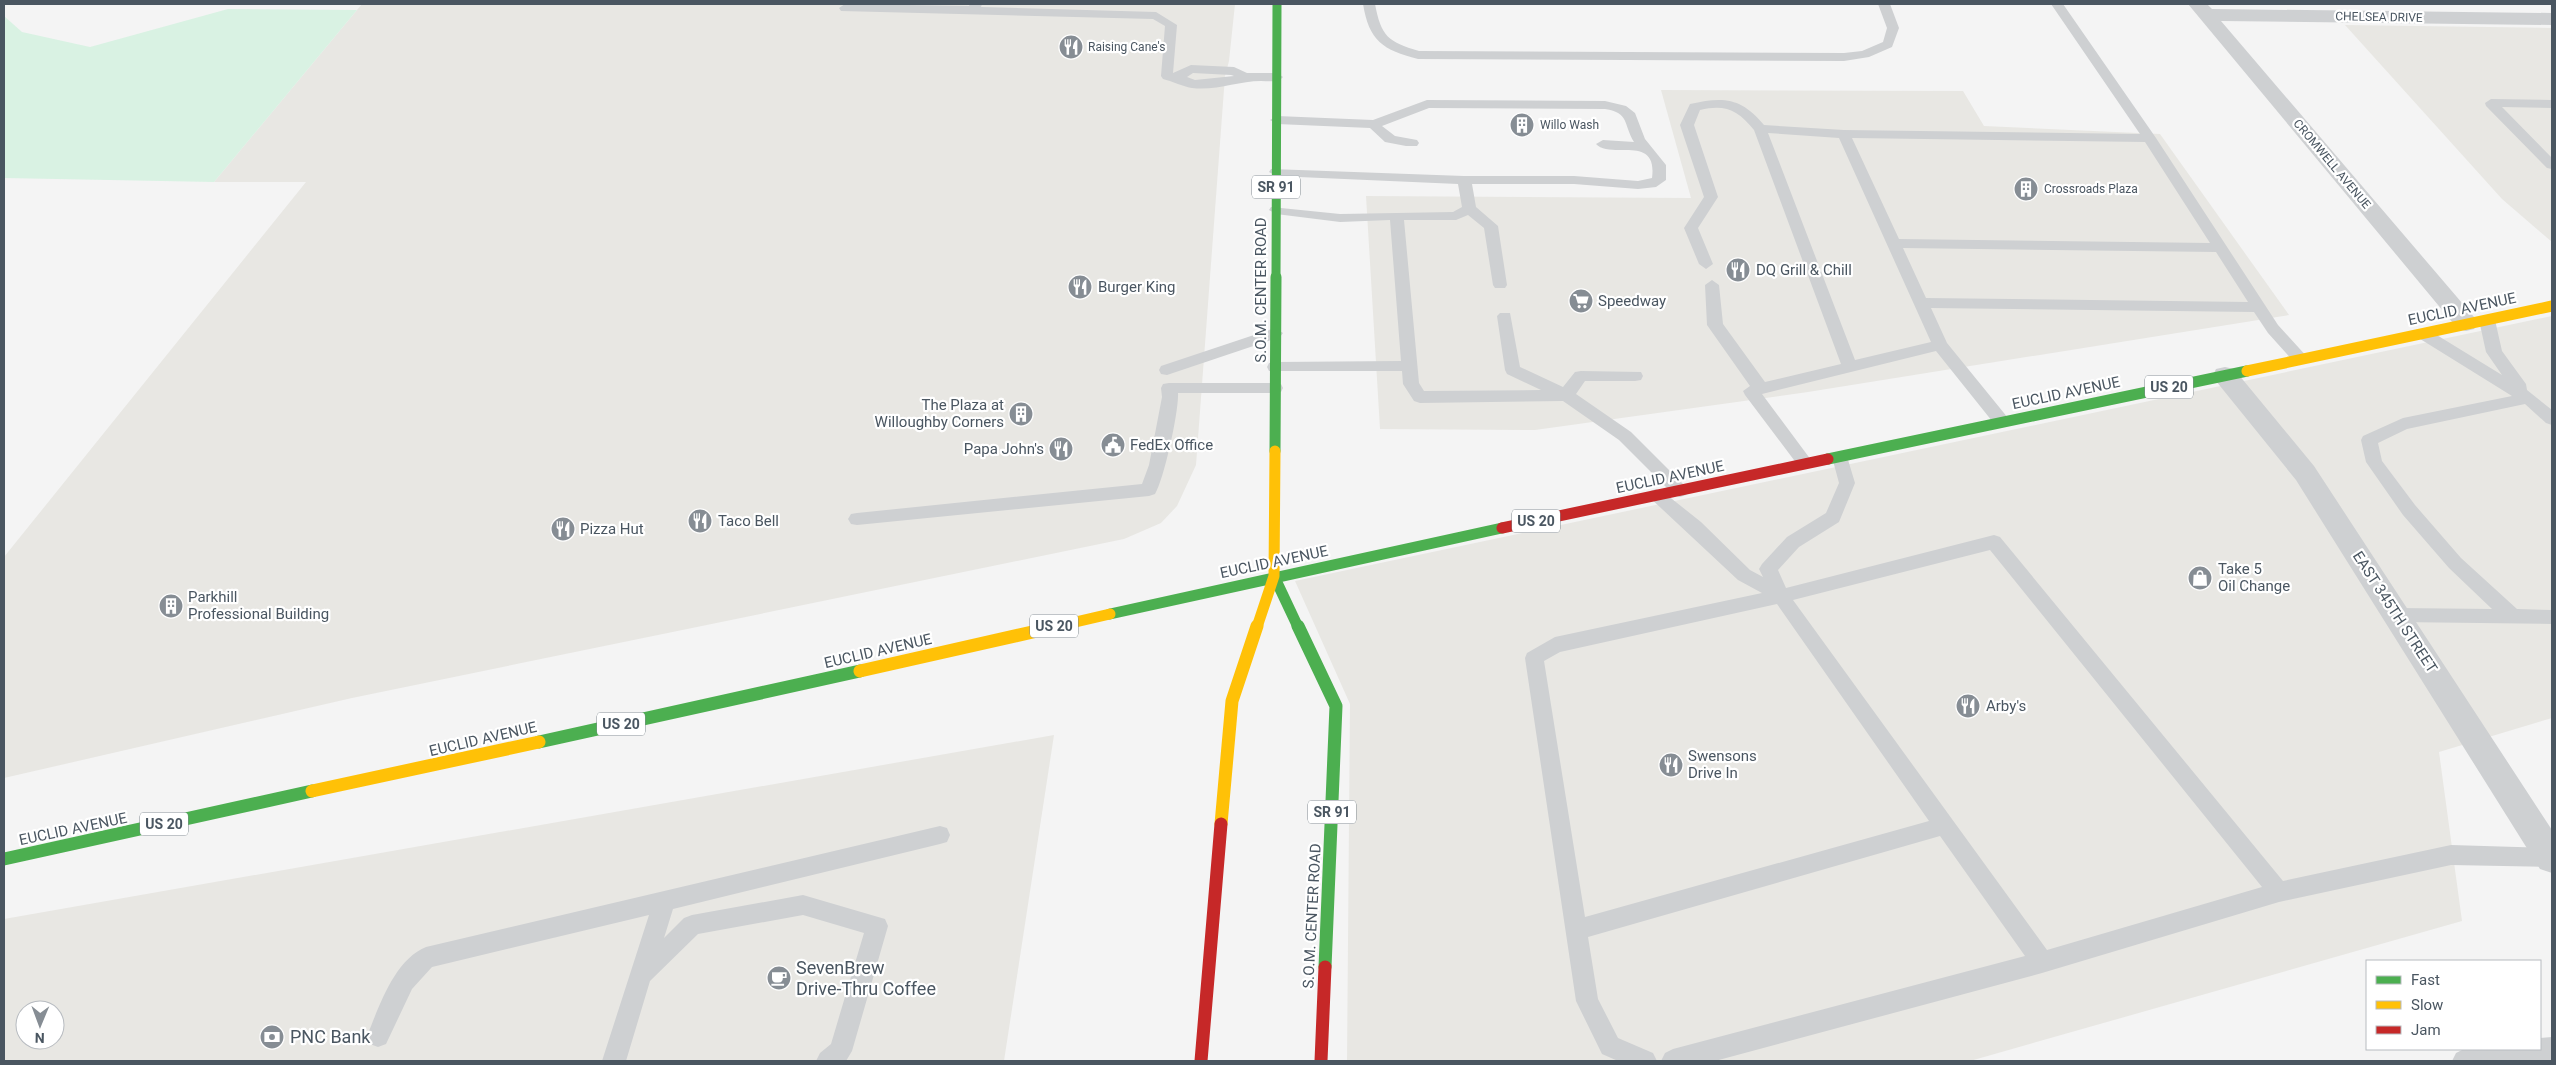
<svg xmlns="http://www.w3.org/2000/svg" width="2556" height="1065" viewBox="0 0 2556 1065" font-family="Roboto,sans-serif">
  <rect width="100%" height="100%" fill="#f4f4f4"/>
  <g fill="#e8e7e3" fill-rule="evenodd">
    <path d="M362,4H1235L1229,61L1225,76L1196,465L1177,506L1161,523L1124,539L352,698L4,778V557L306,182H214Z"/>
    <path d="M2345,25L2552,28V242L2502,199Z"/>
    <path d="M1661,90L1963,91L1984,126L2160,134L2289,315L1808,392L1535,430L1380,429L1366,196L1691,198Z"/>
    <path d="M2552,316V718L2439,752L2462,921L1970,1061H1347L1350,704L1295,581Z"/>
    <path d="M1054,735L1004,1061H4V919ZM25,1010H55V1040H25Z"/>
  </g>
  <path fill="#d9f2e3" d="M228,9L357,10L214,182L4,178V16L22,32L90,47Z"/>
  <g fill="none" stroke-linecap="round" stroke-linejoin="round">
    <g fill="#ced0d2" fill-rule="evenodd">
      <path d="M845,4L969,6L970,4H982L981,7L1156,12L1177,25L1173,73L1191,65L1234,67L1247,73H1277L1283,77C1278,83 1269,81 1261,81C1238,81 1216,91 1192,88C1185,87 1171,81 1163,79L1161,76L1165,26L1153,19L841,11L839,8ZM1193,73L1231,75L1234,76L1195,80L1187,77Z"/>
      <path d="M1363,4H1375C1381,36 1388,42 1419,51L1844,53L1862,51L1883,42L1887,28L1878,4H1890L1899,28L1892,47L1869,57L1844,61L1418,59C1383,50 1369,41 1363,4Z"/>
      <path d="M2051,4H2063L2156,138L2278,325L2309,359L2307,363H2295L2268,333L2254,312L1931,308L1947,343L2008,418L2010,422L2008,426H1996L1936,351L1762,394L1814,464L1812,468H1800L1745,395L1743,391L1750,386L1707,325L1705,285L1712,280L1719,285L1723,324L1765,382L1841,364L1754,130C1738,110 1725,104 1700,110L1694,125L1718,197L1698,228L1713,264L1706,269L1699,264L1684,228L1704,197L1680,125L1690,104C1724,96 1742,98 1764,125L1844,130L2140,134ZM1768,133L1839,138L1931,342L1855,360ZM1852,138L2145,142L2210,243L1899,239ZM1903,248L2216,252L2248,302L1926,298Z"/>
      <path d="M2491,99L2552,100V108L2502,107L2552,158V169L2547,168L2486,106L2485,103Z"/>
      <path d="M1427,100L1605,101L1626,106L1635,113L1645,139L1666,165V180L1656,187L1638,189L1574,184H1472L1476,207L1498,226L1507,285L1505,288H1495L1493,285L1484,228L1468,215L1456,220H1404L1419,383L1424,391L1541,390L1507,374L1505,370L1497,316L1500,313H1510L1520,367L1563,387L1575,372L1581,371L1641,372L1643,376L1641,380L1635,381H1585L1576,394L1631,432L1686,487L1689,491L1686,495L1680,497L1674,495L1619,440L1563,401L1420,403L1414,401L1403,384L1402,371H1269L1267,367L1269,363L1275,362L1401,361L1390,220L1340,222L1276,214L1269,210L1271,207L1340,214L1453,212L1462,207L1458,184L1276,176L1269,172L1271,169L1464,176H1574L1638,181L1652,178C1658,133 1610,160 1596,144L1603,140L1634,142C1623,124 1630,113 1605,109L1429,108L1382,126L1395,136L1417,140L1419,143L1417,146H1406L1385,142L1370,128L1277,124L1270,120L1277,116L1373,120Z"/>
      <path d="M2487,315L2495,320L2502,351L2526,384L2527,390L2552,410V425L2546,423L2525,404L2407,429L2378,443L2382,461L2415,505L2461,558L2517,609L2552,610V624L2397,622L2390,620L2388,615L2390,610L2397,608L2492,609L2449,568L2403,515L2366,462L2361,440L2363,436L2403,418L2512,396L2417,337L2414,333L2417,329H2427L2502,375L2486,352L2479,320Z"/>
      <path d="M1275,328L1283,333L1280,337L1167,375L1161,374L1159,370L1161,366Z"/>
      <path d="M1169,383H1275L1281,384L1283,388L1281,392L1275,393H1178C1179,411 1164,479 1155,494L1149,496L857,525L851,524L848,519L851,514L857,513L1142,484L1149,465L1162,397L1161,388L1163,384Z"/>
      <path d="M1840,451L1846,453L1855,483L1839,522L1799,547L1778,570L1786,588L1994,535L2000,537L2283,881L2451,845L2552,848V867L2451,865L2279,902L2042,973L1715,1061H1661L1665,1053L1673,1049L2025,956L1940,836L1588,937L1598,999L1618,1038L1653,1053L1657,1061H1618L1602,1054L1576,1001L1525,658L1527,653L1555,637L1762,593L1738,580L1647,495L1650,491L1656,489L1662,491L1701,522L1750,570L1763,577L1759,569L1762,564L1787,537L1826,513L1839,483L1832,457L1834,453ZM1990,550L2262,887L2047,950L1793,600ZM1777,604L1929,821L1585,917L1544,661L1560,652Z"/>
      <path d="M940,826L947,828L950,835L947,842L940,844L673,909L664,938L684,918L692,915L803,895L885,919L888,926L852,1051L846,1061H816L820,1053L831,1044L864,933L803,915L698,934L650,981L626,1061H602L649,915L432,967L412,989L386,1044L378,1047L370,1044L367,1036C379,1007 394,960 426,947Z"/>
      <path d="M2552,1037V1061H2452L2456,1053L2464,1049H2540V1038Z"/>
    </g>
    <g fill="#ced0d2" fill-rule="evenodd">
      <path d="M2188,4H2207L2212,9L2552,13V25L2221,21L2474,317L2478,323L2474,329L2466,331L2458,329Z"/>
      <path d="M2225,367L2234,369L2314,466L2552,830V873L2540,869L2296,480L2216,381L2213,375L2216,369Z"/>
    </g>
    <path stroke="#4caf50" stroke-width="9" d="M1276,278L1277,4"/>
    <g stroke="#4caf50" stroke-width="11">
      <path d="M1275,451L1276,277"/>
      <path d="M1828,459L2247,371"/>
      <path d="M1274,576L1298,627"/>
      <path d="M1110,614L1502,528"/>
    </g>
    <g stroke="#4caf50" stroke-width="13">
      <path d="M1298,626L1336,706L1325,967"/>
      <path d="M539,742L860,671"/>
      <path d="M4,859L312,791"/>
    </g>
    <g stroke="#ffc107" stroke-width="11">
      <path d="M2247,371L2552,306"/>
      <path d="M1054,627L1110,614"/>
      <path d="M1257,627L1274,576L1275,451"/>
    </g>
    <g stroke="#ffc107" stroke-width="13">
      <path d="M860,671L1059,626"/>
      <path d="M312,791L539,742"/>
      <path d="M1221,824L1232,701L1257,626"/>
    </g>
    <path stroke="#c62828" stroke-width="11" d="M1502,528L1828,459"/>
    <g stroke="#c62828" stroke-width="13">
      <path d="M1201,1061L1221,824"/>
      <path d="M1321,1061L1325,967"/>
    </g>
  </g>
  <defs>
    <symbol id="restaurant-disc" viewBox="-11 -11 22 22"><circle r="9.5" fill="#868d94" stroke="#fff"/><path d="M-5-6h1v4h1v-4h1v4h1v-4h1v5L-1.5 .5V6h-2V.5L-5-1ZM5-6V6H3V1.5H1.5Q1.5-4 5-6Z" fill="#fff"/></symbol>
    <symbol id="building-disc" viewBox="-11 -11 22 22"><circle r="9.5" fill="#868d94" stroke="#fff"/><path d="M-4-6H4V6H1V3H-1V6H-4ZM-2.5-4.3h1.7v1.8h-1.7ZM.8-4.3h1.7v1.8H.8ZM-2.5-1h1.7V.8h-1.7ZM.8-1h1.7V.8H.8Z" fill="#fff"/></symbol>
    <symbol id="supermarket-disc" viewBox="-11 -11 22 22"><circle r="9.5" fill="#868d94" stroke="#fff"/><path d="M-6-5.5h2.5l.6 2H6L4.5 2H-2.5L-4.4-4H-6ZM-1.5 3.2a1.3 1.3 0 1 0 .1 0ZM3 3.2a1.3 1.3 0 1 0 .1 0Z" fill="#fff"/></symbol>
    <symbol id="civic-disc" viewBox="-11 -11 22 22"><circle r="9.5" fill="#868d94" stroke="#fff"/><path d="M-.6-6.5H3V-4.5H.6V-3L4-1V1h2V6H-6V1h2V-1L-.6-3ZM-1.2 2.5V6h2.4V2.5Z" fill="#fff"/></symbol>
    <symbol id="shop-disc" viewBox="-11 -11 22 22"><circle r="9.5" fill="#868d94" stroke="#fff"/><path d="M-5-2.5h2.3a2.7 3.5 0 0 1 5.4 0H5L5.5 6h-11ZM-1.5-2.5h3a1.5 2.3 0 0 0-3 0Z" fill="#fff"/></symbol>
    <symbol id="cafe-disc" viewBox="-11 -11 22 22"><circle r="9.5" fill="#868d94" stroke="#fff"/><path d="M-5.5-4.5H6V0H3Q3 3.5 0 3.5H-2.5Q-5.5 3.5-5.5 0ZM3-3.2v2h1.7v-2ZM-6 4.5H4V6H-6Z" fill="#fff"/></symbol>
    <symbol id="bank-disc" viewBox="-11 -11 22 22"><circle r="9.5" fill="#868d94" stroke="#fff"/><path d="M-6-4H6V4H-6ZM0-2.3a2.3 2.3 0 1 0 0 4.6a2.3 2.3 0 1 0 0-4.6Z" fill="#fff"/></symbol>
  </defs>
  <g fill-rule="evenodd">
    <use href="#restaurant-disc" x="1057" y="33" width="28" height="28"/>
    <use href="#building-disc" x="1508" y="111" width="28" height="28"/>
    <use href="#building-disc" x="2012" y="175" width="28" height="28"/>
    <use href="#restaurant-disc" x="1724" y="256" width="28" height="28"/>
    <use href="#restaurant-disc" x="1066" y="273" width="28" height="28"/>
    <use href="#supermarket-disc" x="1567" y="287" width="28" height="28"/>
    <use href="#building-disc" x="1007" y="400" width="28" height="28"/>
    <use href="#civic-disc" x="1099" y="431" width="28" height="28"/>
    <use href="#restaurant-disc" x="1047" y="435" width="28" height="28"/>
    <use href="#restaurant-disc" x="686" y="507" width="28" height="28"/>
    <use href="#restaurant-disc" x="549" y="515" width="28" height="28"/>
    <use href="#shop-disc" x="2186" y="564" width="28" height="28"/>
    <use href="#building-disc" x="157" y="592" width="28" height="28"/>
    <use href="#restaurant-disc" x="1954" y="692" width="28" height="28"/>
    <use href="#restaurant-disc" x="1657" y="751" width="28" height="28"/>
    <use href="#cafe-disc" x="765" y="964" width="28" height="28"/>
    <use href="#bank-disc" x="258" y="1023" width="28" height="28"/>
  </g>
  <g text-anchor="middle" stroke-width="4.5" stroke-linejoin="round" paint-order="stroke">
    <g font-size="12" fill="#4a5661" stroke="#fff">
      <text transform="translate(2379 17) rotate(1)" y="4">CHELSEA DRIVE</text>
      <text transform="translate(2332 164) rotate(50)" y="4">CROMWELL AVENUE</text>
    </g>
    <g font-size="12" fill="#4a5661" stroke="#fff" text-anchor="start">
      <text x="1088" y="51">Raising Cane's</text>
      <text x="1540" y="129">Willo Wash</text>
      <text x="2044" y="193">Crossroads Plaza</text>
    </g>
    <g fill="#fff" stroke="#808990" stroke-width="1">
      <rect x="1252" y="175.5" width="48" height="23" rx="4"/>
      <rect x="2145" y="375.5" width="48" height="23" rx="4"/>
      <rect x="1512" y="509.5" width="48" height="23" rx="4"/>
      <rect x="1030" y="614.5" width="48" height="23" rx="4"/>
      <rect x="597" y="712.5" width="48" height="23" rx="4"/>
      <rect x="1308" y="800.5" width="48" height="23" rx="4"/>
      <rect x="140" y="812.5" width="48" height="23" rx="4"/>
    </g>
    <g font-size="14" font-weight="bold" fill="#4a5661">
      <text x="1276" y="192">SR 91</text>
      <text x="2169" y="392">US 20</text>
      <text x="1536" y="526">US 20</text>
      <text x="1054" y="631">US 20</text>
      <text x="621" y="729">US 20</text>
      <text x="1332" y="817">SR 91</text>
      <text x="164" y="829">US 20</text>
    </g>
    <g font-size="15" fill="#4a5661" stroke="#fff" text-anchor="start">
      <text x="1756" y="275">DQ Grill &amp; Chill</text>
      <text x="1098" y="292">Burger King</text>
      <text x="1598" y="306">Speedway</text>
      <text x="1004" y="410" text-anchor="end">The Plaza at<tspan x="1004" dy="17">Willoughby Corners</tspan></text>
      <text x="1130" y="450">FedEx Office</text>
      <text x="1044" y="454" text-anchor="end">Papa John's</text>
      <text x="718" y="526">Taco Bell</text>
      <text x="580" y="534">Pizza Hut</text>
      <text x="2218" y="574">Take 5<tspan x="2218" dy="17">Oil Change</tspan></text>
      <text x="188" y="602">Parkhill<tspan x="188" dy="17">Professional Building</tspan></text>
      <text x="1986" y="711">Arby's</text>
      <text x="1688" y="761">Swensons<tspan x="1688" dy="17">Drive In</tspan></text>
    </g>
    <g font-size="15" fill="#4a5661" stroke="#fff">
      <text transform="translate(1261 290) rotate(-90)" y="5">S.O.M. CENTER ROAD</text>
      <text transform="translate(2462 309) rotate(-12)" y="5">EUCLID AVENUE</text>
      <text transform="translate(2066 393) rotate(-12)" y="5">EUCLID AVENUE</text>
      <text transform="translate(1670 477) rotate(-12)" y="5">EUCLID AVENUE</text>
      <text transform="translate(1274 562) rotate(-12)" y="5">EUCLID AVENUE</text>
      <text transform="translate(2395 612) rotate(57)" y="5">EAST 345TH STREET</text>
      <text transform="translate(878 651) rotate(-13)" y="5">EUCLID AVENUE</text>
      <text transform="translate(483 739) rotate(-13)" y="5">EUCLID AVENUE</text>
      <text transform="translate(73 829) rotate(-12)" y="5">EUCLID AVENUE</text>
      <text transform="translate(1312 916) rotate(-87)" y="5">S.O.M. CENTER ROAD</text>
    </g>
    <g font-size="18" fill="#4a5661" stroke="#fff" text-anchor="start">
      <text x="796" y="974">SevenBrew<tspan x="796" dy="21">Drive-Thru Coffee</tspan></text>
      <text x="290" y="1043">PNC Bank</text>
    </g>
  </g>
  <rect width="2556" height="1065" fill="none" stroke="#4a5661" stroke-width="10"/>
  <rect x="2366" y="960" width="175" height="90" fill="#ffffff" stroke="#b7bbc0"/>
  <rect x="2376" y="976" width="25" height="8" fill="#4caf50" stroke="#b7bbc0"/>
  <text x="2411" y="985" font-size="15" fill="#4a5661">Fast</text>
  <rect x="2376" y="1001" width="25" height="8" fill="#ffc107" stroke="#b7bbc0"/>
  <text x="2411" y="1010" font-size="15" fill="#4a5661">Slow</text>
  <rect x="2376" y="1026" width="25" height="8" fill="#c62828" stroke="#b7bbc0"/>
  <text x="2411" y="1035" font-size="15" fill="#4a5661">Jam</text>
  <g transform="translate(40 1025) rotate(181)"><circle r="24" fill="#ffffff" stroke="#b7bbc0"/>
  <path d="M0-4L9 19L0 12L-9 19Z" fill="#868d94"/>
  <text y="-8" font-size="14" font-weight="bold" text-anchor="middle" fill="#4a5661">N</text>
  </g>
</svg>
